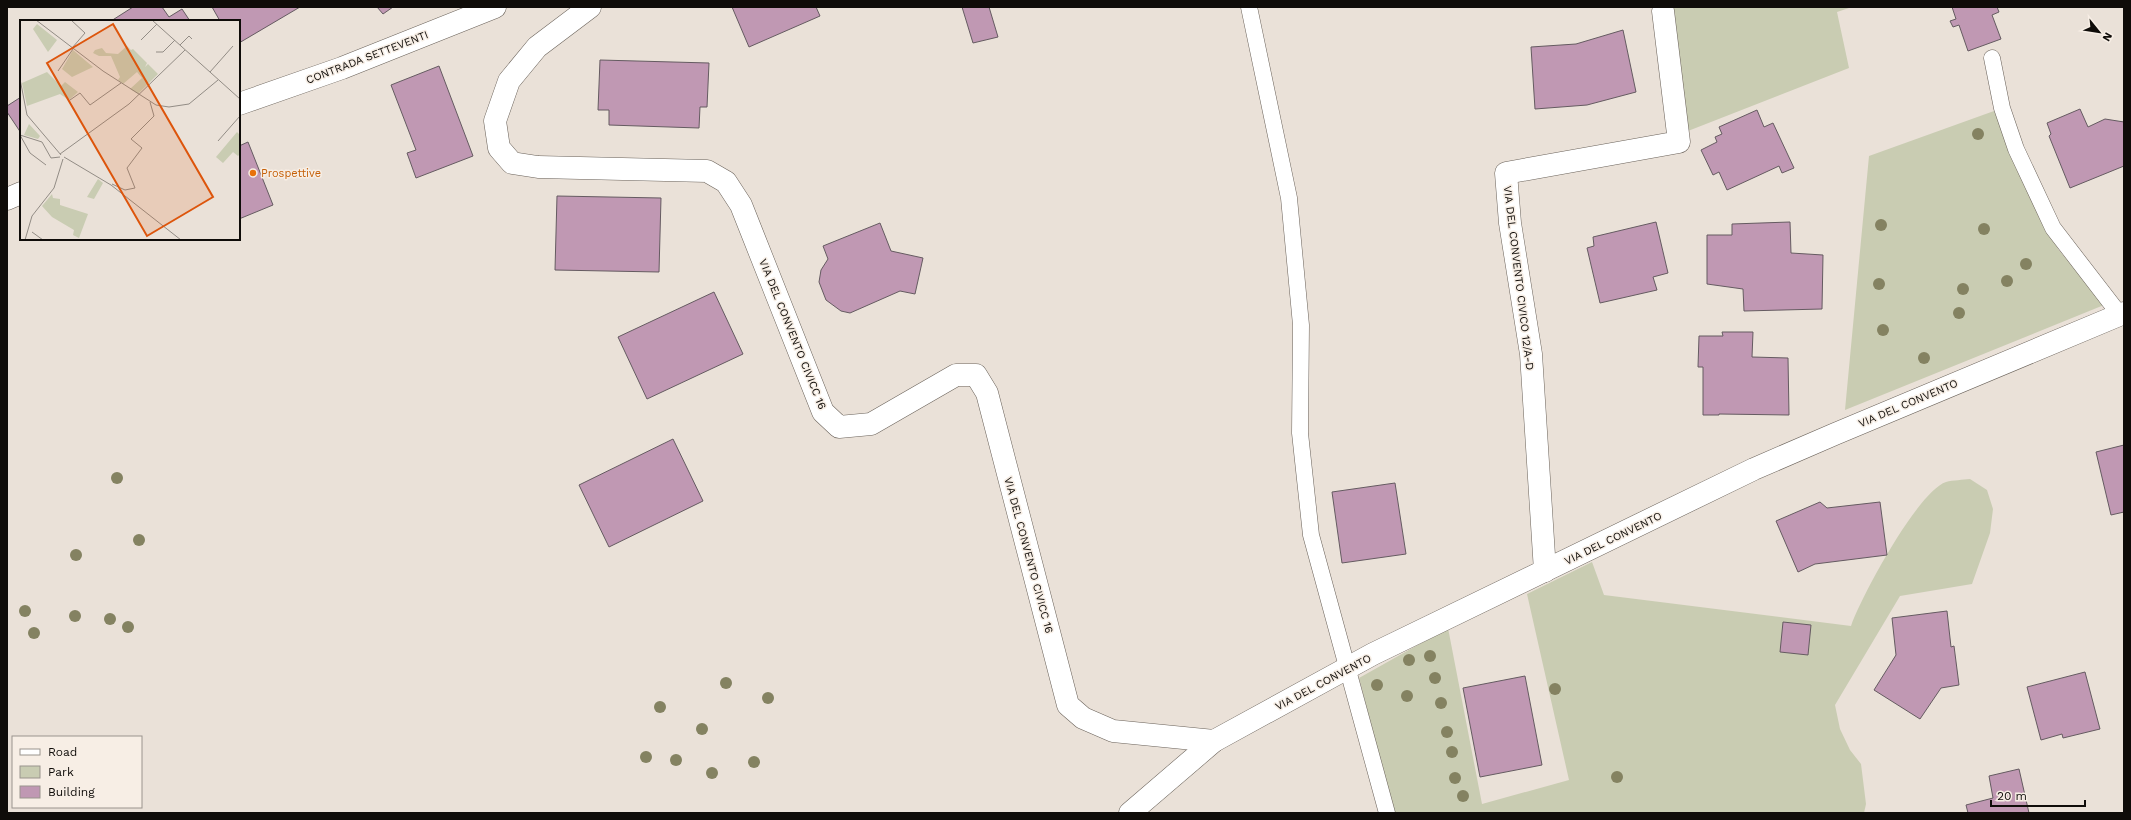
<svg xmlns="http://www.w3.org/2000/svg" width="2131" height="820" viewBox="0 0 2131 820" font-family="'Work Sans',sans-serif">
  <rect width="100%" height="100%" fill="#eae1d8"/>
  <g fill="#c9ccb2">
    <path d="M1673,7H1852L1837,12L1849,68L1688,131Z"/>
    <path d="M1994,111L2058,249L2104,305L1845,410L1869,156Z"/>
    <path d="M1970,479L1987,490L1993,509L1990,533L1972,584L1900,596L1835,705L1840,729L1850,750L1861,764L1866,804L1864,813H1394L1359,678L1448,628L1482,804L1569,780L1527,594L1592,562L1604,595L1851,626C1861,597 1918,491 1946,482C1953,480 1963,480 1970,479Z"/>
  </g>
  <g fill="#c098b3" stroke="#655b61">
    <path d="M133,7H162L169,17L182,9L190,21H111Z"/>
    <path d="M212,7H300L239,43V21H220Z"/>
    <path d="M377,7H393L383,14Z"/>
    <path d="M732,7H816L820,16L749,47Z"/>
    <path d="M962,7H989L998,37L973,43Z"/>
    <path d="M1952,7H1997L1999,12L1992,15L2001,39L1968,51L1959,25L1953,27L1950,21L1956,19Z"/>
    <path d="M1623,30L1636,92L1587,105L1535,109L1531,47L1576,44Z"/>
    <path d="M600,60L709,63L707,107H700L699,128L609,125V110H598Z"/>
    <path d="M439,66L473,156L416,178L407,153L416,150L391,85Z"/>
    <path d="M21,97V133L7,112V106Z"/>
    <path d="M2080,109L2088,127L2105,119L2124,122V166L2070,188L2049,136L2051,134L2047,123Z"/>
    <path d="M1757,110L1764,127L1773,123L1794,168L1782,173L1779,166L1727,190L1719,172L1713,175L1701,150L1717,142L1715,137L1722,134L1719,127Z"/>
    <path d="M248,142L273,205L239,219V146Z"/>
    <path d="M557,196L661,198L659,272L555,270Z"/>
    <path d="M1656,222L1668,273L1653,277L1657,290L1600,303L1587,248L1594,246L1593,237Z"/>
    <path d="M1790,222L1791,253L1823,255L1822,309L1744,311L1743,289L1707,284V235H1732V224Z"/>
    <path d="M880,223L891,251L923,258L915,294L900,291L850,313L841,311L826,300L819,282L821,270L828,259L823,246Z"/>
    <path d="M714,292L743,354L647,399L618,337Z"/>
    <path d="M1722,332H1753L1752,357L1788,358L1789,415L1719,414V415H1703V367H1698L1699,336H1723Z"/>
    <path d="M673,439L703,501L609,547L579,485Z"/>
    <path d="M2124,445V512L2111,515L2096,452Z"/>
    <path d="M1395,483L1406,554L1342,563L1332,492Z"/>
    <path d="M1820,502L1827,508L1880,502L1887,555L1815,564L1798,572L1776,521Z"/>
    <path d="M1947,611L1951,647L1954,646L1959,685L1941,688L1920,719L1874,690L1896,655L1892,618Z"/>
    <path d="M1783,622L1811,625L1808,655L1780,652Z"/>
    <path d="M2085,672L2100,729L2063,738L2062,734L2041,740L2027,687Z"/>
    <path d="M1525,676L1542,765L1480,777L1463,688Z"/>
    <path d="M2019,769L2029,813H1968L1966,805L1993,798L1989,776Z"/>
  </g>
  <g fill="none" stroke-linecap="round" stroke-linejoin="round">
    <defs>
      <g id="lane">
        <path d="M1249,7L1289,198L1301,325L1300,433L1311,535L1387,813"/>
        <path d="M1992,58L2002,108L2016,149L2053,228L2120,315"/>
      </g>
      <g id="street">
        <path d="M590,7L537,47L509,81L495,121L499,148L512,163L538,167L707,171L726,182L741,205L823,412L839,427L871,424L956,375H976L987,393L1068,705L1083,718L1113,731L1214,741"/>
        <path d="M239,104L342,68L495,7"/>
        <path d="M7,199L21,193"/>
        <path d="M1545,571L1531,354L1510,223L1506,173L1679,142L1663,11"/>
        <path d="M1130,813L1214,741L1373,654L1754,469L1835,434L2124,313"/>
      </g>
    </defs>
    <use href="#lane" stroke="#6a625a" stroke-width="17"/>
    <use href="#street" stroke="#6a625a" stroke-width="23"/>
    <use href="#lane" stroke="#fff" stroke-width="16"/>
    <use href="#street" stroke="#fff" stroke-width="22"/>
  </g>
  <g fill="#848261">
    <circle cx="1978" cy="134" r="6"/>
    <circle cx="1881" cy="225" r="6"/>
    <circle cx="1984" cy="229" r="6"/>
    <circle cx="2026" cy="264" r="6"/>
    <circle cx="2007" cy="281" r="6"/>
    <circle cx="1879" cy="284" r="6"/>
    <circle cx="1963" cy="289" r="6"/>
    <circle cx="1959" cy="313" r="6"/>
    <circle cx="1883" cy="330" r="6"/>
    <circle cx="1924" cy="358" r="6"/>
    <circle cx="117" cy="478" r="6"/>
    <circle cx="139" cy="540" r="6"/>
    <circle cx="76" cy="555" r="6"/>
    <circle cx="25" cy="611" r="6"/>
    <circle cx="75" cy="616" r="6"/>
    <circle cx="110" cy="619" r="6"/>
    <circle cx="128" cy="627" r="6"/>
    <circle cx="34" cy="633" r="6"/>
    <circle cx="1430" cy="656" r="6"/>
    <circle cx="1409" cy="660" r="6"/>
    <circle cx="1435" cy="678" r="6"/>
    <circle cx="726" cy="683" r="6"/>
    <circle cx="1377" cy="685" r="6"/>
    <circle cx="1555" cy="689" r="6"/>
    <circle cx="1407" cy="696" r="6"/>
    <circle cx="768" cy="698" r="6"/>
    <circle cx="1441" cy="703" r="6"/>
    <circle cx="660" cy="707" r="6"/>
    <circle cx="702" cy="729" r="6"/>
    <circle cx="1447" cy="732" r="6"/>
    <circle cx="1452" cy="752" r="6"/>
    <circle cx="646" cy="757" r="6"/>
    <circle cx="676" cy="760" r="6"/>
    <circle cx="754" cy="762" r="6"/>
    <circle cx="712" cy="773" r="6"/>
    <circle cx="1617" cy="777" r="6"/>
    <circle cx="1455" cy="778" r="6"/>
    <circle cx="1463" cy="796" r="6"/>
  </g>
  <circle fill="#e8710a" stroke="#f7eee5" stroke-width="1.5" cx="253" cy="173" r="4"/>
  <g text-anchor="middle" stroke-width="3" stroke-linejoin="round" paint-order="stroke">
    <g font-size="11" fill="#0f0c09" stroke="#f7eee5">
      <text transform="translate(367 57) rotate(-21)" y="4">CONTRADA SETTEVENTI</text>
      <text transform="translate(1519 278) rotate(83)" y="4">VIA DEL CONVENTO CIVICO 12/A-D</text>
      <text transform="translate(793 334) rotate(68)" y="4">VIA DEL CONVENTO CIVICC 16</text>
      <text transform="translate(1908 403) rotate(-23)" y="4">VIA DEL CONVENTO</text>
      <text transform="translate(1613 538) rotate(-26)" y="4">VIA DEL CONVENTO</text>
      <text transform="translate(1029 555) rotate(75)" y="4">VIA DEL CONVENTO CIVICC 16</text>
      <text transform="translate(1323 682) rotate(-28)" y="4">VIA DEL CONVENTO</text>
    </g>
    <g font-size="11" fill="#c56008" stroke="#f7eee5" text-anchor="start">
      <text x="261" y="177">Prospettive</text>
    </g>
  </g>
  <g transform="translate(20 20)">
    <rect width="220" height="220" fill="#eae1d8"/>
    <path d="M17,4L37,20L28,32L13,9ZM107,26L111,30L113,29L127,43L125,47L128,44L138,54L118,74L110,69L122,58L117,52L103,64L98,60L100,57L91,36H79L73,33L75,30L82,28L86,33L98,34ZM53,30L73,47L52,57L42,49ZM27,52L41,66L45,62L58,72L49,80L40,74L7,86L2,63ZM9,104L20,116L18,119L4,115ZM217,112L220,115V134L218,136L213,132L203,143L196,137ZM78,159L83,163L74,179L67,177ZM32,174L33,178L40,179V185L68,194L59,218L53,215L54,210L32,197L22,186Z" fill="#c9ccb2"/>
    <path fill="none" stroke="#928c85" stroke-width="1" d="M16,0L83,51L136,85L149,87L169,84L198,60M51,0L65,13L52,28M132,0L220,79M121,20L137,4M160,25L169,16L172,19M136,32H143L155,20M38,51L53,29M190,52L213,26M0,59L7,95L41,135M50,80L60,73L70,85L101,63M0,115L22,122L31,138L40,137M0,115L10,133L26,145M198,121L220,96M40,134L109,84L165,30M44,137L91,165L161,220M92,164L105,170L115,168L107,148L122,128L111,119L134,96L130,82M12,212L23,220M5,220L12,196L34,168L43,139"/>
    <path fill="#dd550c" fill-opacity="0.15" stroke="#dd550c" stroke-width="2" d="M93,4L193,177L127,216L27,43Z"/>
    <rect width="220" height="220" fill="none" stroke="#0f0c09" stroke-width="2"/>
  </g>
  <rect width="2131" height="820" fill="none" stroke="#0f0c09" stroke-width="16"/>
  <rect x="12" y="736" width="130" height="72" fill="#f7eee5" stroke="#9a948d"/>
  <rect x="20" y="749" width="20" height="6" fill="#ffffff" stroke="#9a948d"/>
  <text x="48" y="756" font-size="12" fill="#0f0c09">Road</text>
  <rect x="20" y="766" width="20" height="12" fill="#c9ccb2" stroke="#9a948d"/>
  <text x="48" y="776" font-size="12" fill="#0f0c09">Park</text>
  <rect x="20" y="786" width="20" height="12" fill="#c098b3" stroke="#9a948d"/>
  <text x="48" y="796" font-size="12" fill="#0f0c09">Building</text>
  <g transform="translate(2099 32) rotate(120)" stroke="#f7eee5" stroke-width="3" paint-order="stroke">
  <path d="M0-3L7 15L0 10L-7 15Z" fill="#0f0c09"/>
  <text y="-6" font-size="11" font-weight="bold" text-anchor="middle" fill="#0f0c09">N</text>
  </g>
  <path d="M1991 800v6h94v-6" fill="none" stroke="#0f0c09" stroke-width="2"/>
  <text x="1997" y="800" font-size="12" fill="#0f0c09" stroke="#f7eee5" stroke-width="3" paint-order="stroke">20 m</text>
</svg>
